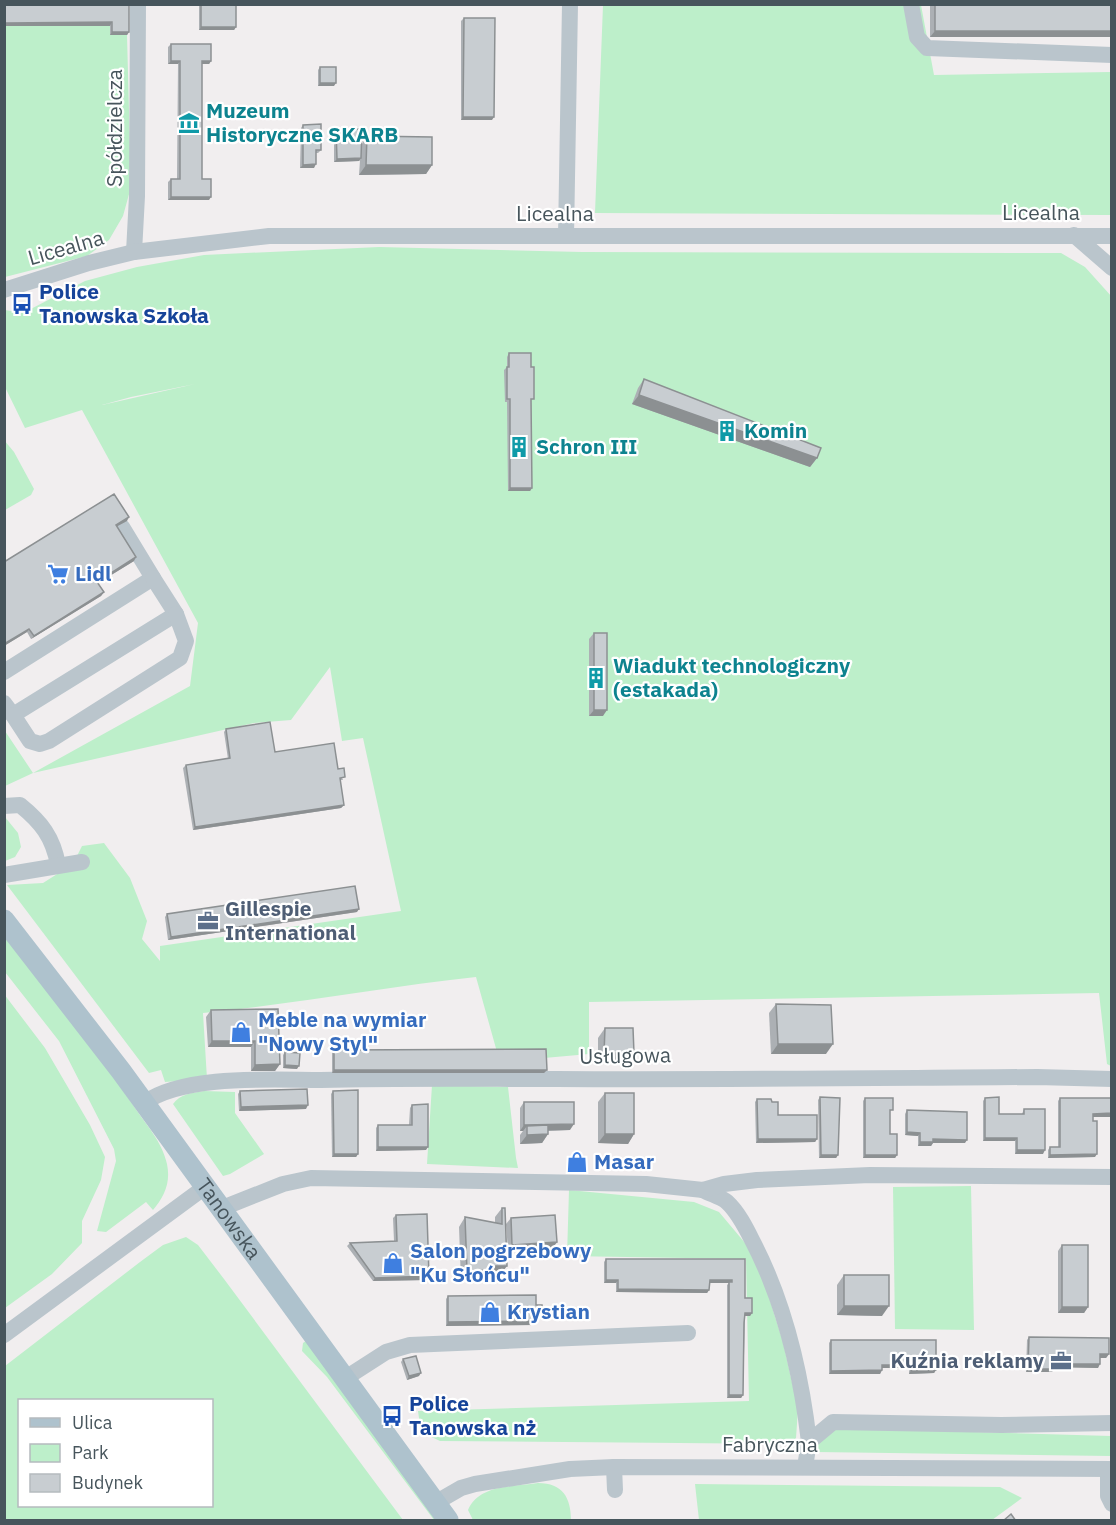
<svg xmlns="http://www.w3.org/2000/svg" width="1116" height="1525" viewBox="0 0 1116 1525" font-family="'IBM Plex Sans',sans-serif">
  <rect width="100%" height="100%" fill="#f1eeef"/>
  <g fill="#bdefca" fill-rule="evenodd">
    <path d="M603,5H921L934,75L1111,72V215L595,213Z"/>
    <path d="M5,26H110V35H127L131,187L123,216L109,240L87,256L5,277Z"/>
    <path d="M379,247L582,252L1061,253L1085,267L1112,297L1111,1066L1107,1064L1099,993L589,1002V1054L544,1058L497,1052L476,977C384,987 294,1004 203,1013L207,1079L165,1082L161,1070L149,1073L7,885L43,883L73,864L82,846L104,843L130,878L147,921L142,939L160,961V946L401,911L363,738L342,741L330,667L291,720L254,723L33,773L5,786V731L33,773L190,686L198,623L82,410L25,428L5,387V310L23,313L85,281L137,267L204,255ZM195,384L102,405L131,397Z"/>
    <path d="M4,440L14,452L34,489L31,495L5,510Z"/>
    <path d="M5,817L18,833L21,847L15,857L5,861Z"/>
    <path d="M4,932C48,989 93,1046 133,1105C146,1125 162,1141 167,1164C171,1183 164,1197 153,1210L146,1202L106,1232L97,1231L116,1161L114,1149L59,1041L5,972Z"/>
    <path d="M4,994L45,1048L90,1125L105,1157L101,1180L82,1221V1243L52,1274L5,1308Z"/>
    <path d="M432,1085L508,1087L516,1158L518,1168L427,1164Z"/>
    <path d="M204,1091L235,1092V1113L264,1154L230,1174L223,1176L173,1104C180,1094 192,1093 204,1091Z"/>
    <path d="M971,1186L974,1330L895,1329L893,1187Z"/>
    <path d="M569,1190L694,1202L719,1212L756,1256L783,1342L798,1409L796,1438L785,1444L440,1441L421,1432L418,1411L749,1401L746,1259L567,1256Z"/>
    <path d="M186,1237L198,1245L224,1279L403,1520H5V1366L140,1262L163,1245ZM20,1400H212V1506H20Z"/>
    <path d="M306,1341L438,1520H434L327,1377L302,1351L303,1343Z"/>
    <path d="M869,1429L1111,1436V1456L816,1452L817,1443L832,1430Z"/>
    <path d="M538,1483C563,1483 571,1498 571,1520H473L468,1510C479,1484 513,1487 538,1483Z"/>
    <path d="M695,1484L1000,1487L1022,1498L992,1520H699Z"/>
  </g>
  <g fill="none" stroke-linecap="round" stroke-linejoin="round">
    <g stroke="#bac5cc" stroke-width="16">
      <path d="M911,4L917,37L927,48L1112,55"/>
      <path d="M1074,235L1112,268"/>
      <path d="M566,236L570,4"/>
      <path d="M134,252L137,196L138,4"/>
      <path d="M4,290L89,263L134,252L269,236H1112"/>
      <path d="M4,672L153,578L122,527"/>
      <path d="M4,703L13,715L176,614L153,578"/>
      <path d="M13,715L30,741L40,744L49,741L180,658L186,641L176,614"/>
      <path d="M4,806L20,805C41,822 53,837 58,865"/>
      <path d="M4,875L82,862"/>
      <path d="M144,1103C184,1074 272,1080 321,1080C400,1078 478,1079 557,1079C717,1080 877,1078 1037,1077L1112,1079"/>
      <path d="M703,1190C710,1194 721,1197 727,1202C738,1212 746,1228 752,1240C785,1303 801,1372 809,1442"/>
      <path d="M222,1210L230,1205L283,1184L311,1178L646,1184L703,1190L724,1184L757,1180L870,1175L1112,1177"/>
      <path d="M4,1335L205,1187"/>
      <path d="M344,1379L386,1352L410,1345L688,1333"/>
      <path d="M614,1467L615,1490"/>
      <path d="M805,1467L809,1442L833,1422L1001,1425L1112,1423"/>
      <path d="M1108,1469V1496L1112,1504"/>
      <path d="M435,1503L461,1488L475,1484L570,1469L614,1467L1112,1469"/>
    </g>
    <path stroke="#aec2cd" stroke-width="21" id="s1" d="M4,920L121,1071L448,1520"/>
  </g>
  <g fill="#acb0b4">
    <path d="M129,4V32L127,35H110V26H4Z"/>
    <path d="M199,4H236V27L234,30H199Z"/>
    <rect x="930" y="4" width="182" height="33"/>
    <path d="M464,18L492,120H461V21Z"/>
    <path d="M171,44L211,61L209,64H202V179L209,200H168V182L171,179H177L178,64H168V47Z"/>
    <path d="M320,67L334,86H318V70Z"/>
    <path d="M303,125L321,150L318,153H316L314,168H300L301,128Z"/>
    <path d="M336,129L362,144L367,136L432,165L426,174L359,175L360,160L359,161L334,162V132Z"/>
    <path d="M509,353L531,402L532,488L530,491H508L507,402H505L504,370L507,367V357Z"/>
    <path d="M644,379L817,458L810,467L632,404L638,388Z"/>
    <path d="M127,521L117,526L134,561L98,583L104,592L101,596L31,639L27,632L4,646V562Z"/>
    <path d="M594,633L603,716H589V639Z"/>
    <path d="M226,729L275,752L338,769L343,780H340L344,805L341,808L193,830L183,768L186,765L228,759L224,732Z"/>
    <path d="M357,912L168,940L165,917L167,914Z"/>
    <path d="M776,1004L826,1054H771L769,1013Z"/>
    <path d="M278,1009L280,1064L275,1071H251V1047H208L206,1017L211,1010Z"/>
    <path d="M605,1028L634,1053L628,1062H598V1038Z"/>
    <path d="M334,1050L547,1070L544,1073H332V1053Z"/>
    <path d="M285,1052L297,1069L283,1068V1055Z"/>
    <path d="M240,1091L306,1109L239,1111L238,1094Z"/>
    <path d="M333,1091L358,1154L356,1157H332L331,1094Z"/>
    <path d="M605,1093L634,1134L628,1144L598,1143V1102Z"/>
    <path d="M820,1097L838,1155L836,1158H819L818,1100Z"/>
    <path d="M865,1098L890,1114V1134L897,1155L895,1158H863V1101Z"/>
    <path d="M985,1098L999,1114H1022L1024,1109L1043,1154H1015V1141H983V1101Z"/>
    <path d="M1060,1098L1112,1117H1093L1095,1157L1048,1158V1150L1050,1147H1058V1101Z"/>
    <path d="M757,1099L772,1102L778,1115L817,1139L815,1142L756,1143L755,1102Z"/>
    <path d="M524,1102L570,1130L548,1131V1134L542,1143L520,1144V1135L523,1131H520V1108Z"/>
    <path d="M412,1105L426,1150L376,1151V1128L378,1125H409L410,1108Z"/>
    <path d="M907,1110L965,1143H933L931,1146H918V1136L905,1135V1114Z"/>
    <path d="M502,1208H505L500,1275H488L485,1280L461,1281L459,1227L465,1217L495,1223V1217Z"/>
    <path d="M396,1215L429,1276L427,1280L373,1281L347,1246L350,1243L394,1241L393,1218Z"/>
    <path d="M511,1218L557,1242L552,1249L508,1251L506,1224Z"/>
    <path d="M1062,1245L1088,1307L1084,1313H1058V1251Z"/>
    <path d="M606,1259H745V1298L752,1313L750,1316H745L743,1395L741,1398H727V1285L729,1283H710L709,1290L707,1293L616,1292V1283H604V1262Z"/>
    <path d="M844,1275L882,1316L837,1315V1285Z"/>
    <path d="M448,1296L536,1305L540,1316H536V1321L534,1325L446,1326V1299Z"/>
    <path d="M1029,1337L1109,1354L1106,1358H1100L1098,1368L1054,1367L1052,1372H1026L1027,1340Z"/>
    <path d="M831,1340L936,1370L934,1373L909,1374V1368H882V1370L880,1374H829V1343Z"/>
    <path d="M403,1359L419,1376L407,1380L401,1362Z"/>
  </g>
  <g fill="#8c9092">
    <path d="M112,22L110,26H4V23Z"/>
    <path d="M201,27H236L234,30H199Z"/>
    <path d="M935,31H1112V37H930Z"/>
    <path d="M112,32H129L127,35H110Z"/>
    <path d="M171,61H180L178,64H168Z"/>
    <path d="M202,61H211L209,64H200Z"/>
    <path d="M320,83H336L334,86H318Z"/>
    <path d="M463,117H494L492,120H461Z"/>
    <path d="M361,158L359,161L334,162L337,159Z"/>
    <path d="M316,164L314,168H300L303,165Z"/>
    <path d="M366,165H432L426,174L359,175Z"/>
    <path d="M171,197H211L209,200H168Z"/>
    <path d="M639,395L817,458L810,467L632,404Z"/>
    <path d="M510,488H532L530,491H508Z"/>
    <path d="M129,517L127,521L114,528L116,525Z"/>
    <path d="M136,557L134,561L95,585L97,582Z"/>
    <path d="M104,592L101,596L31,639L34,636Z"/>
    <path d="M29,629L27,632L4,646V644Z"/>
    <path d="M594,710H607L603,716H589Z"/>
    <path d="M344,805L341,808L193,830L195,827Z"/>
    <path d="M359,909L357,912L168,940L171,937Z"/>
    <path d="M212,1041H255L251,1047H208Z"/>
    <path d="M778,1044H833L826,1054H771Z"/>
    <path d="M604,1053H634L628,1062H598Z"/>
    <path d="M280,1064L275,1071H251L255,1065Z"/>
    <path d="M285,1065L299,1066L297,1069L283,1068Z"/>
    <path d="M334,1070H547L544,1073H332Z"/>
    <path d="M308,1105L306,1109L239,1111L241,1107Z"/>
    <path d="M1112,1113V1117H1091L1093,1114Z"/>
    <path d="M574,1124L570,1130L527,1131V1126L523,1131H520L524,1125Z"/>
    <path d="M907,1132L920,1133L918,1136L905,1135Z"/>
    <path d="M548,1134L542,1143L520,1144L527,1135Z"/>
    <path d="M605,1134H634L628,1144L598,1143Z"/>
    <path d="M985,1138H1017L1015,1141H983Z"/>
    <path d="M758,1139H817L815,1142L756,1143Z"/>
    <path d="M933,1139L967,1140L965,1143H933L931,1146H918L920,1142Z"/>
    <path d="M378,1147H428L426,1150L376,1151Z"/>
    <path d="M1017,1150H1045L1043,1154H1015Z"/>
    <path d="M334,1154H358L356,1157H332Z"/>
    <path d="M1097,1154L1095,1157L1048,1158L1050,1155Z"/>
    <path d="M821,1155H838L836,1158H819Z"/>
    <path d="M865,1155H897L895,1158H863Z"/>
    <path d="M557,1242L552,1249L508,1251L512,1245Z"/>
    <path d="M491,1266H507L500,1275H488L485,1280L461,1281L467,1271Z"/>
    <path d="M429,1276L427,1280L373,1281L375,1278Z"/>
    <path d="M606,1280H618L616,1283H604Z"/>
    <path d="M710,1280H732L730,1283H707Z"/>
    <path d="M618,1289L709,1290L707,1293L616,1292Z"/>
    <path d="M844,1306H889L882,1316L837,1315Z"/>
    <path d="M1062,1307H1088L1084,1313H1058Z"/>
    <path d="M536,1313H542L540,1316H534Z"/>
    <path d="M745,1313H752L750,1316H743Z"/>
    <path d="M536,1321L534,1325L446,1326L448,1322Z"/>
    <path d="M1100,1354H1109L1106,1358H1098Z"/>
    <path d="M1055,1364H1100L1098,1368L1052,1367Z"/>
    <path d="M882,1365H911L909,1368H880Z"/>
    <path d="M1028,1369H1054L1052,1372H1026Z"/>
    <path d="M882,1370L880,1374H829L831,1371Z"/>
    <path d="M911,1370H936L934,1373L909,1374Z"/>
    <path d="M421,1373L419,1376L407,1380L409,1376Z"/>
    <path d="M729,1395H743L741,1398H727Z"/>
  </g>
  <g fill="#c8cdd1" stroke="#8c9092" stroke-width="1.5">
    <path d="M4,4H129V32H112V22L4,23Z"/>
    <rect x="201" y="4" width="35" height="23"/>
    <rect x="935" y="4" width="177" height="27"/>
    <path d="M464,18H495L494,117H463Z"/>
    <path d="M171,44H211V61H202V179H211V197H171V179H180V61H171Z"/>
    <rect x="320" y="67" width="16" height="16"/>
    <path d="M321,124V150H316V164L303,165V125Z"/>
    <path d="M336,129H362L361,158L337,159Z"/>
    <path d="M367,136L432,137V165H366Z"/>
    <path d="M509,353H531V367H534V399H531L532,488H510V399H507V367H509Z"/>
    <path d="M644,379L821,448L817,458L639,395Z"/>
    <path d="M114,494L129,517L116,525L136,557L97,582L104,592L34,636L29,629L4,644V562Z"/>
    <rect x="594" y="633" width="13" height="77"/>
    <path d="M270,722L275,752L334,743L338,769L344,768L345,777L340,778L344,805L195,827L186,765L230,758L226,729Z"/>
    <path d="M355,886L359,909L171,937L167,914Z"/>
    <path d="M776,1004L831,1005L833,1044H778Z"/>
    <path d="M278,1009L280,1064L255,1065V1041H212L211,1010Z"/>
    <path d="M605,1028H633L634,1053H604Z"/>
    <path d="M546,1049L547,1070H334V1050Z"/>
    <path d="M285,1052L300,1053L299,1066L285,1065Z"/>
    <path d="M307,1089L308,1105L241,1107L240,1091Z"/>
    <path d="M358,1090V1154H334L333,1091Z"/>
    <rect x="605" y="1093" width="29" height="41"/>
    <path d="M820,1097L840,1098L838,1155H821Z"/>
    <path d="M999,1097V1114H1024V1109H1045V1150H1017V1138H985V1098Z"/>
    <path d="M865,1098H893V1110H890V1134H897V1155H865Z"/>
    <path d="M1060,1098H1112V1113L1093,1114V1121H1097V1154L1050,1155V1147H1060Z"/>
    <path d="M757,1099H771L772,1102H778V1115H817V1139H758Z"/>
    <path d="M524,1102H574V1124L524,1125Z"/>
    <path d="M428,1104V1147H378V1125H412V1105Z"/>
    <path d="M907,1110L967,1112V1140L933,1139V1142H920V1133L907,1132Z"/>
    <path d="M548,1125V1134L527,1135V1126Z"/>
    <path d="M502,1208H505L507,1266H491V1270L467,1271L465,1217L502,1224Z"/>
    <path d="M427,1214L429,1276L375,1278L350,1243L397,1241L396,1215Z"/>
    <path d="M555,1215L557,1242L512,1245L511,1218Z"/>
    <rect x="1062" y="1245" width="26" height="62"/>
    <path d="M606,1259H745V1298H752V1313H745L744,1323L743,1395H729V1282H732V1280H710L709,1290L618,1289V1280H606Z"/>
    <rect x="844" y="1275" width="45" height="31"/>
    <path d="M536,1295V1305H542V1313H536V1321L448,1322V1296Z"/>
    <path d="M1029,1337L1109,1338V1354H1100V1364H1055L1054,1369H1028Z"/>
    <path d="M831,1340H936V1370H911V1365H882V1370L831,1371Z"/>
    <path d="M416,1356L421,1373L409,1376L403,1359Z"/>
    <path d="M1011,1514L1016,1521H1003Z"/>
  </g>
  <defs>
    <symbol id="museum-bare" viewBox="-9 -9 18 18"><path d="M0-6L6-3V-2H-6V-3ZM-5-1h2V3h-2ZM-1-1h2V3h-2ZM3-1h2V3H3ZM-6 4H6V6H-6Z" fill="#0f9aa8" stroke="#fff" stroke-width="2.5" paint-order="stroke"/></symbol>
    <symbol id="bus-bare" viewBox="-9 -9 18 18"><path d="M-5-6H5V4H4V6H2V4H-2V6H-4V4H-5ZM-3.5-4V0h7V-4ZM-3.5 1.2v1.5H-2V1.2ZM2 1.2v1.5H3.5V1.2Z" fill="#1a4fb4" stroke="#fff" stroke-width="2.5" paint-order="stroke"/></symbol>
    <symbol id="building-bare" viewBox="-9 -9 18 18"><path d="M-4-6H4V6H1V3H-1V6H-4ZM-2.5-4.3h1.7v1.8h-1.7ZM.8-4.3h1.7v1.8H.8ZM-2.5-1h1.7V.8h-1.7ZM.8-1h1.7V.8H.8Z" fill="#0f9aa8" stroke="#fff" stroke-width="2.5" paint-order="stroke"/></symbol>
    <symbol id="supermarket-bare" viewBox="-9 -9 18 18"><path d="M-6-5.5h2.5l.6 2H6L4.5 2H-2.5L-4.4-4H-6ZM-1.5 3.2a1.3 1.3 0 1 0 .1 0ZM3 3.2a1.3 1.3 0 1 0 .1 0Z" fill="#3f7fe0" stroke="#fff" stroke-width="2.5" paint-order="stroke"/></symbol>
    <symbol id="office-bare" viewBox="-9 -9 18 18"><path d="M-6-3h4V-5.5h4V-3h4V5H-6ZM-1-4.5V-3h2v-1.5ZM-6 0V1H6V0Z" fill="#5c6f8a" stroke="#fff" stroke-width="2.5" paint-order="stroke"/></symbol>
    <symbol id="shop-bare" viewBox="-9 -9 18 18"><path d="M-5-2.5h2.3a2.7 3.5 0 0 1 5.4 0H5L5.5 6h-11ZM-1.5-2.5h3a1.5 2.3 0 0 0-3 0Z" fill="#3f7fe0" stroke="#fff" stroke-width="2.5" paint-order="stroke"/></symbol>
  </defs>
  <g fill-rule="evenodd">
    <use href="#museum-bare" x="174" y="108" width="30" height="30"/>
    <use href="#bus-bare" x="7" y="289" width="30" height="30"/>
    <use href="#building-bare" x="712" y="416" width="30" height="30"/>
    <use href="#building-bare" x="504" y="432" width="30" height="30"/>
    <use href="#supermarket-bare" x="43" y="559" width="30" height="30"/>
    <use href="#building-bare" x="581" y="663" width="30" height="30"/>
    <use href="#office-bare" x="193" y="906" width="30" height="30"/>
    <use href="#shop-bare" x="226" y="1017" width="30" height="30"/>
    <use href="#shop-bare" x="562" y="1147" width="30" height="30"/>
    <use href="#shop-bare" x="378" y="1248" width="30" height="30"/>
    <use href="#shop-bare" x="475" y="1297" width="30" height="30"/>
    <use href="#office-bare" x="1046" y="1346" width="30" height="30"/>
    <use href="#bus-bare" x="377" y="1401" width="30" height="30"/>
  </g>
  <g text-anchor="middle" stroke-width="4.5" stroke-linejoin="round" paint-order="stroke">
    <g font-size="21" font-weight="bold" fill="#0d838f" stroke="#fff" text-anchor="start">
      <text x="206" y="118">Muzeum<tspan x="206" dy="24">Historyczne SKARB</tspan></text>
      <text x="744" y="438">Komin</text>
      <text x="536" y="454">Schron III</text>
      <text x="613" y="673">Wiadukt technologiczny<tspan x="613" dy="24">(estakada)</tspan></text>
    </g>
    <g font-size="21" fill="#47555c" stroke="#fff">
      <text transform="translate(115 128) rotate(-90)" y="7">Spółdzielcza</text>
      <text x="1041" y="220">Licealna</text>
      <text x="555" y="221">Licealna</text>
      <text transform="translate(66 248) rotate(-16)" y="7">Licealna</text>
      <text transform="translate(625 1056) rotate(-1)" y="7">Usługowa</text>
      <text dy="7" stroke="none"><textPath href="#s1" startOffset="374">Tanowska</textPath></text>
      <text x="770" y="1452">Fabryczna</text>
    </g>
    <g font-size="21" font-weight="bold" fill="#164399" stroke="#fff" text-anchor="start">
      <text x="39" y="299">Police<tspan x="39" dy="24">Tanowska Szkoła</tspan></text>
      <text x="409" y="1411">Police<tspan x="409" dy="24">Tanowska nż</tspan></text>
    </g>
    <g font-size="21" font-weight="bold" fill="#366cbe" stroke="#fff" text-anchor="start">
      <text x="75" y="581">Lidl</text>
      <text x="258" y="1027">Meble na wymiar<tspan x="258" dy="24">"Nowy Styl"</tspan></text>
      <text x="594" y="1169">Masar</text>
      <text x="410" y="1258">Salon pogrzebowy<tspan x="410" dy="24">"Ku Słońcu"</tspan></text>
      <text x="507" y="1319">Krystian</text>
    </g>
    <g font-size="21" font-weight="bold" fill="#4e5e75" stroke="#fff" text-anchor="start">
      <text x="225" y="916">Gillespie<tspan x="225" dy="24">International</tspan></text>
      <text x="1044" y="1368" text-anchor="end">Kuźnia reklamy</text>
    </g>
  </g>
  <rect width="1116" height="1525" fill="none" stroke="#47555c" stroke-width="12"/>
  <rect x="18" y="1399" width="195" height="108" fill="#ffffff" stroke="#b5bbbe" stroke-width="1.5"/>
  <rect x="30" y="1418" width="30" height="9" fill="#aec2cd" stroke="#b5bbbe" stroke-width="1.5"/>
  <text x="72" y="1429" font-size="18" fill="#47555c">Ulica</text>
  <rect x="30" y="1444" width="30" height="18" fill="#bdefca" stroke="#b5bbbe" stroke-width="1.5"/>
  <text x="72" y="1459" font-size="18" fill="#47555c">Park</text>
  <rect x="30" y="1474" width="30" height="18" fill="#c8cdd1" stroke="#b5bbbe" stroke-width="1.5"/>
  <text x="72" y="1489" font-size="18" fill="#47555c">Budynek</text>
</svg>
